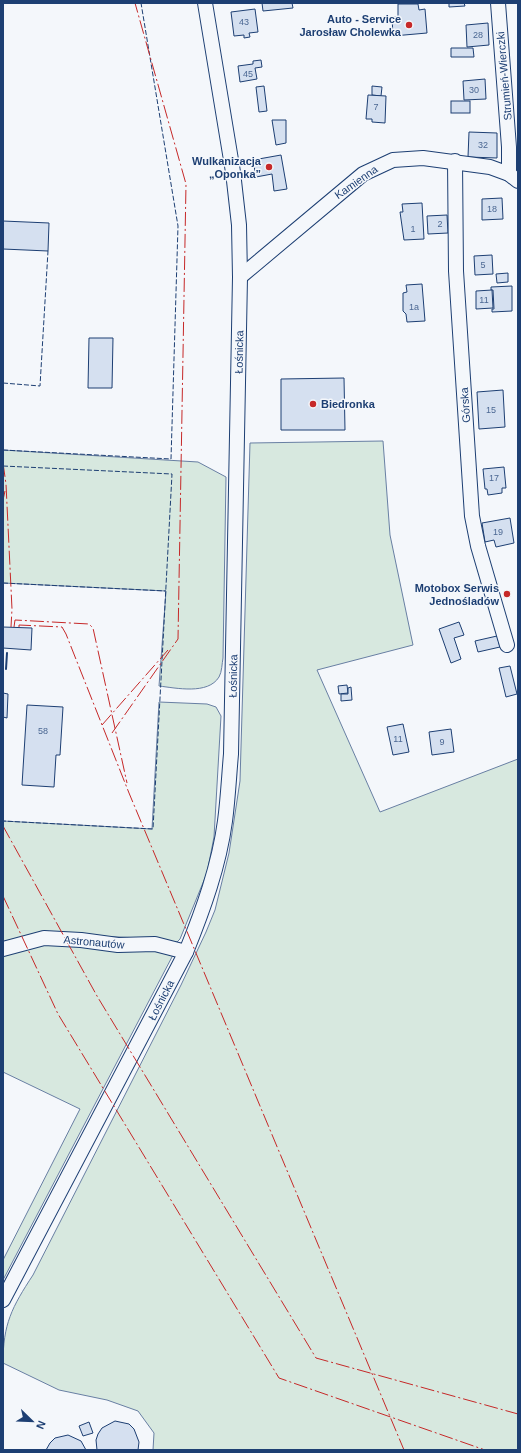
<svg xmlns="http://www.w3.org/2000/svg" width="521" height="1453" viewBox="0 0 521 1453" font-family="Arial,sans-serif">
  <rect width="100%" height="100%" fill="#f4f7fb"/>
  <g fill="#d7e8df" stroke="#687fa3">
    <path d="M383,441L390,535L413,645L317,670L380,812L518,759V1450H153L154,1433L138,1411L107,1400L59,1390L3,1363C3,1324 12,1307 33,1275L181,985L206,932L215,910L229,853L240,781L250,443Z"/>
    <path d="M3,450L198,462L226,477L223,658C222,663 222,672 219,677C208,695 176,688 159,686L166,591L3,583Z"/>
    <path d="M159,702L207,704L216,707L221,716L214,837L207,873L180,939L177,942L142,938L49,934L3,945V821L152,829Z"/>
    <path d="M49,942L146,947L173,955L3,1280V1260L80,1109L3,1072V953Z"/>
  </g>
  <g fill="#d5e0f0" stroke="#1d3f73">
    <path d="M262,3H292L293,8L263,11Z"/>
    <path d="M449,3H464L465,6L449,7Z"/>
    <path d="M398,4H418L419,10L425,9L427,33L393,36L392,17H398Z"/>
    <path d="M255,9L258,32L249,33L250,37L244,38V35L234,36L231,12Z"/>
    <path d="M488,23L489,45L467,47L466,25Z"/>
    <path d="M451,48H473L474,57H451Z"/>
    <path d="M261,60L262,67L255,68L257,79L240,82L238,66L253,64V61Z"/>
    <path d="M485,79L486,99L464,100L463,81Z"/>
    <path d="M264,86L267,111L259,112L256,87Z"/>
    <path d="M372,86L382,87L381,96L372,95Z"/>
    <path d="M368,95L386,96L385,123L372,122V119H366Z"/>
    <rect x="451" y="101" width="19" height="12"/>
    <path d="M272,120H286V143L276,145Z"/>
    <path d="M469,132L497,133V158L468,157Z"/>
    <path d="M281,155L287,189L274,191L272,174L256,177L253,160Z"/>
    <path d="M502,198L503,219L482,220V199Z"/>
    <path d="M422,203L424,239L404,240L400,212H403L402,204Z"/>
    <path d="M447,215L448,233L428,234L427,216Z"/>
    <path d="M3,221L49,223L48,251L3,249Z"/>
    <path d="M492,255L493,274L475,275L474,256Z"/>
    <path d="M508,273V282L497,283L496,274Z"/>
    <path d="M422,284L425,321L407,322L406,314L403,311V293L407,292L406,285Z"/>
    <path d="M512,286V311L492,312V309H494L493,290H491V287Z"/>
    <path d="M492,290L493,308L476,309V291Z"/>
    <path d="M89,338H113L112,388H88Z"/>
    <path d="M344,378L345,430H281V379Z"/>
    <path d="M503,390L505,427L479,429L477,392Z"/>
    <path d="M504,467L506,488H502V493L488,495L487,489H485L483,469Z"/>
    <path d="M510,518L514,543L496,547L494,540L485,542L482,523Z"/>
    <path d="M459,622L464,635L454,638L461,659L451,663L439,629Z"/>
    <path d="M3,627L32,628L31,650L3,648Z"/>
    <path d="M497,636L500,647L478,652L475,641Z"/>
    <path d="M510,666L517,694L506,697L499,668Z"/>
    <path d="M347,685L348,693L339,694L338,686Z"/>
    <path d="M351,687L352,700L341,701V694H348V688Z"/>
    <path d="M3,693L8,694L7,718L3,717Z"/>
    <path d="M27,705L63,707L60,755H56L54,787L22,785Z"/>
    <path d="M403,724L409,752L393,755L387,727Z"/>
    <path d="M451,729L454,752L432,755L429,732Z"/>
    <path d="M115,1421L129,1424L134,1429L139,1442L138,1450H97L96,1440L98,1434L102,1428Z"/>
    <path d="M89,1422L93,1433L83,1436L79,1426Z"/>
    <path d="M68,1435L81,1441L86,1450H46L50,1443L55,1438Z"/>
  </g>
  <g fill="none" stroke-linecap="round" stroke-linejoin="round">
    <defs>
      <g id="minor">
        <path d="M498,3L509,147V174"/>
        <path d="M455,161L456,271L472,516L478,546L507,645"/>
        <path d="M240,277L363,174L393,160L423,158L490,167L509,174L518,181"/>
        <path d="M3,949L44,938L81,940L118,945L155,944L186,952"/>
        <path d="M3,1300L186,952C203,910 219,866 225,821C228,799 229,776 231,754L240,277L239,225L233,172L205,3"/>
      </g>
    </defs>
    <use href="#minor" stroke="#1d3f73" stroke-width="16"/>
    <use href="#minor" stroke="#f4f7fb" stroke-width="14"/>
    <g stroke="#1d3f73" stroke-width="1" stroke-dasharray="5 2" stroke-linecap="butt">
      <path d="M3,383L40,386L48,251"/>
      <path d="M3,450L171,459L178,226L141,3"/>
      <path d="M3,466L172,474L153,829L3,821"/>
      <path d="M3,583L166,591"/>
    </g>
    <path stroke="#1d3f73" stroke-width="2" d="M6,669L7,653"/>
    <g stroke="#c62828" stroke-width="1" stroke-dasharray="14 3 2 3" stroke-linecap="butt">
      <path d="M3,463L6,484L12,609L11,627"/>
      <path d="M3,500L5,491"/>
      <path d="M14,627L15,620L89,624L93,628L127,783"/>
      <path d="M19,627V625L62,627L66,634L129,793L404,1450"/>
      <path d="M102,725L168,650"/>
      <path d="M112,733L178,639L186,184L135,3"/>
      <path d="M3,826L97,996L316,1358L518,1414"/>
      <path d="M3,896L58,1014L279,1378L485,1450"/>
    </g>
  </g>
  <g fill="#c62828" stroke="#f4f7fb" stroke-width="1.5">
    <circle cx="409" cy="25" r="4"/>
    <circle cx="269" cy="167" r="4"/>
    <circle cx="313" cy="404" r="4"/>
    <circle cx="507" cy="594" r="4"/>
  </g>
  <g text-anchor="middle" stroke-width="3" stroke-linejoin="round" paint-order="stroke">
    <g font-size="9" fill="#4b6792">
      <text x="244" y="25">43</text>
      <text x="478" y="38">28</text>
      <text x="248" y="77">45</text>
      <text x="474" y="93">30</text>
      <text x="376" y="110">7</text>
      <text x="483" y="148">32</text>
      <text x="492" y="212">18</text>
      <text x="440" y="227">2</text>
      <text x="413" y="232">1</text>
      <text x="483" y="268">5</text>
      <text x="484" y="303">11</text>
      <text x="414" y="310">1a</text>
      <text x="491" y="413">15</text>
      <text x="494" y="481">17</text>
      <text x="498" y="535">19</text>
      <text x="43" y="734">58</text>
      <text x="398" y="742">11</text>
      <text x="442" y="745">9</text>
    </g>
    <g font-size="11" font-weight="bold" fill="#1d3f73" stroke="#f4f7fb" text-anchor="end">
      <text x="401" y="23">Auto - Service<tspan x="401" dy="13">Jarosław Cholewka</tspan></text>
      <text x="261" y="165">Wulkanizacja<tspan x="261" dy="13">„Oponka”</tspan></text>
      <text x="321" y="408" text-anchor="start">Biedronka</text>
      <text x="499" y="592">Motobox Serwis<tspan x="499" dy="13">Jednośladów</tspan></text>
    </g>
    <g font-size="11" fill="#1d3f73" stroke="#f4f7fb">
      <text transform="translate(504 76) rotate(-95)" y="4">Strumień-Wierczki</text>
      <text transform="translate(356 182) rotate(-35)" y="4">Kamienna</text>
      <text transform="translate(239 352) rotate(-89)" y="4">Łośnicka</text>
      <text transform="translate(465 405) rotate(-94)" y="4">Górska</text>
      <text transform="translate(233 676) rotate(-89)" y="4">Łośnicka</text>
      <text transform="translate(94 942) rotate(5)" y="4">Astronautów</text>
      <text transform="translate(161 1000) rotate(-63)" y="4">Łośnicka</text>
    </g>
  </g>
  <rect width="521" height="1453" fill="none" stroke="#1d3f73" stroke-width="8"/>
  <g transform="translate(32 1421) rotate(113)" stroke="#f4f7fb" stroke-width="3" paint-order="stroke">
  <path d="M0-3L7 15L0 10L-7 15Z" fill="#1d3f73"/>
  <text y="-6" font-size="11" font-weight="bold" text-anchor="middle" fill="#1d3f73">N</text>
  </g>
</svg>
